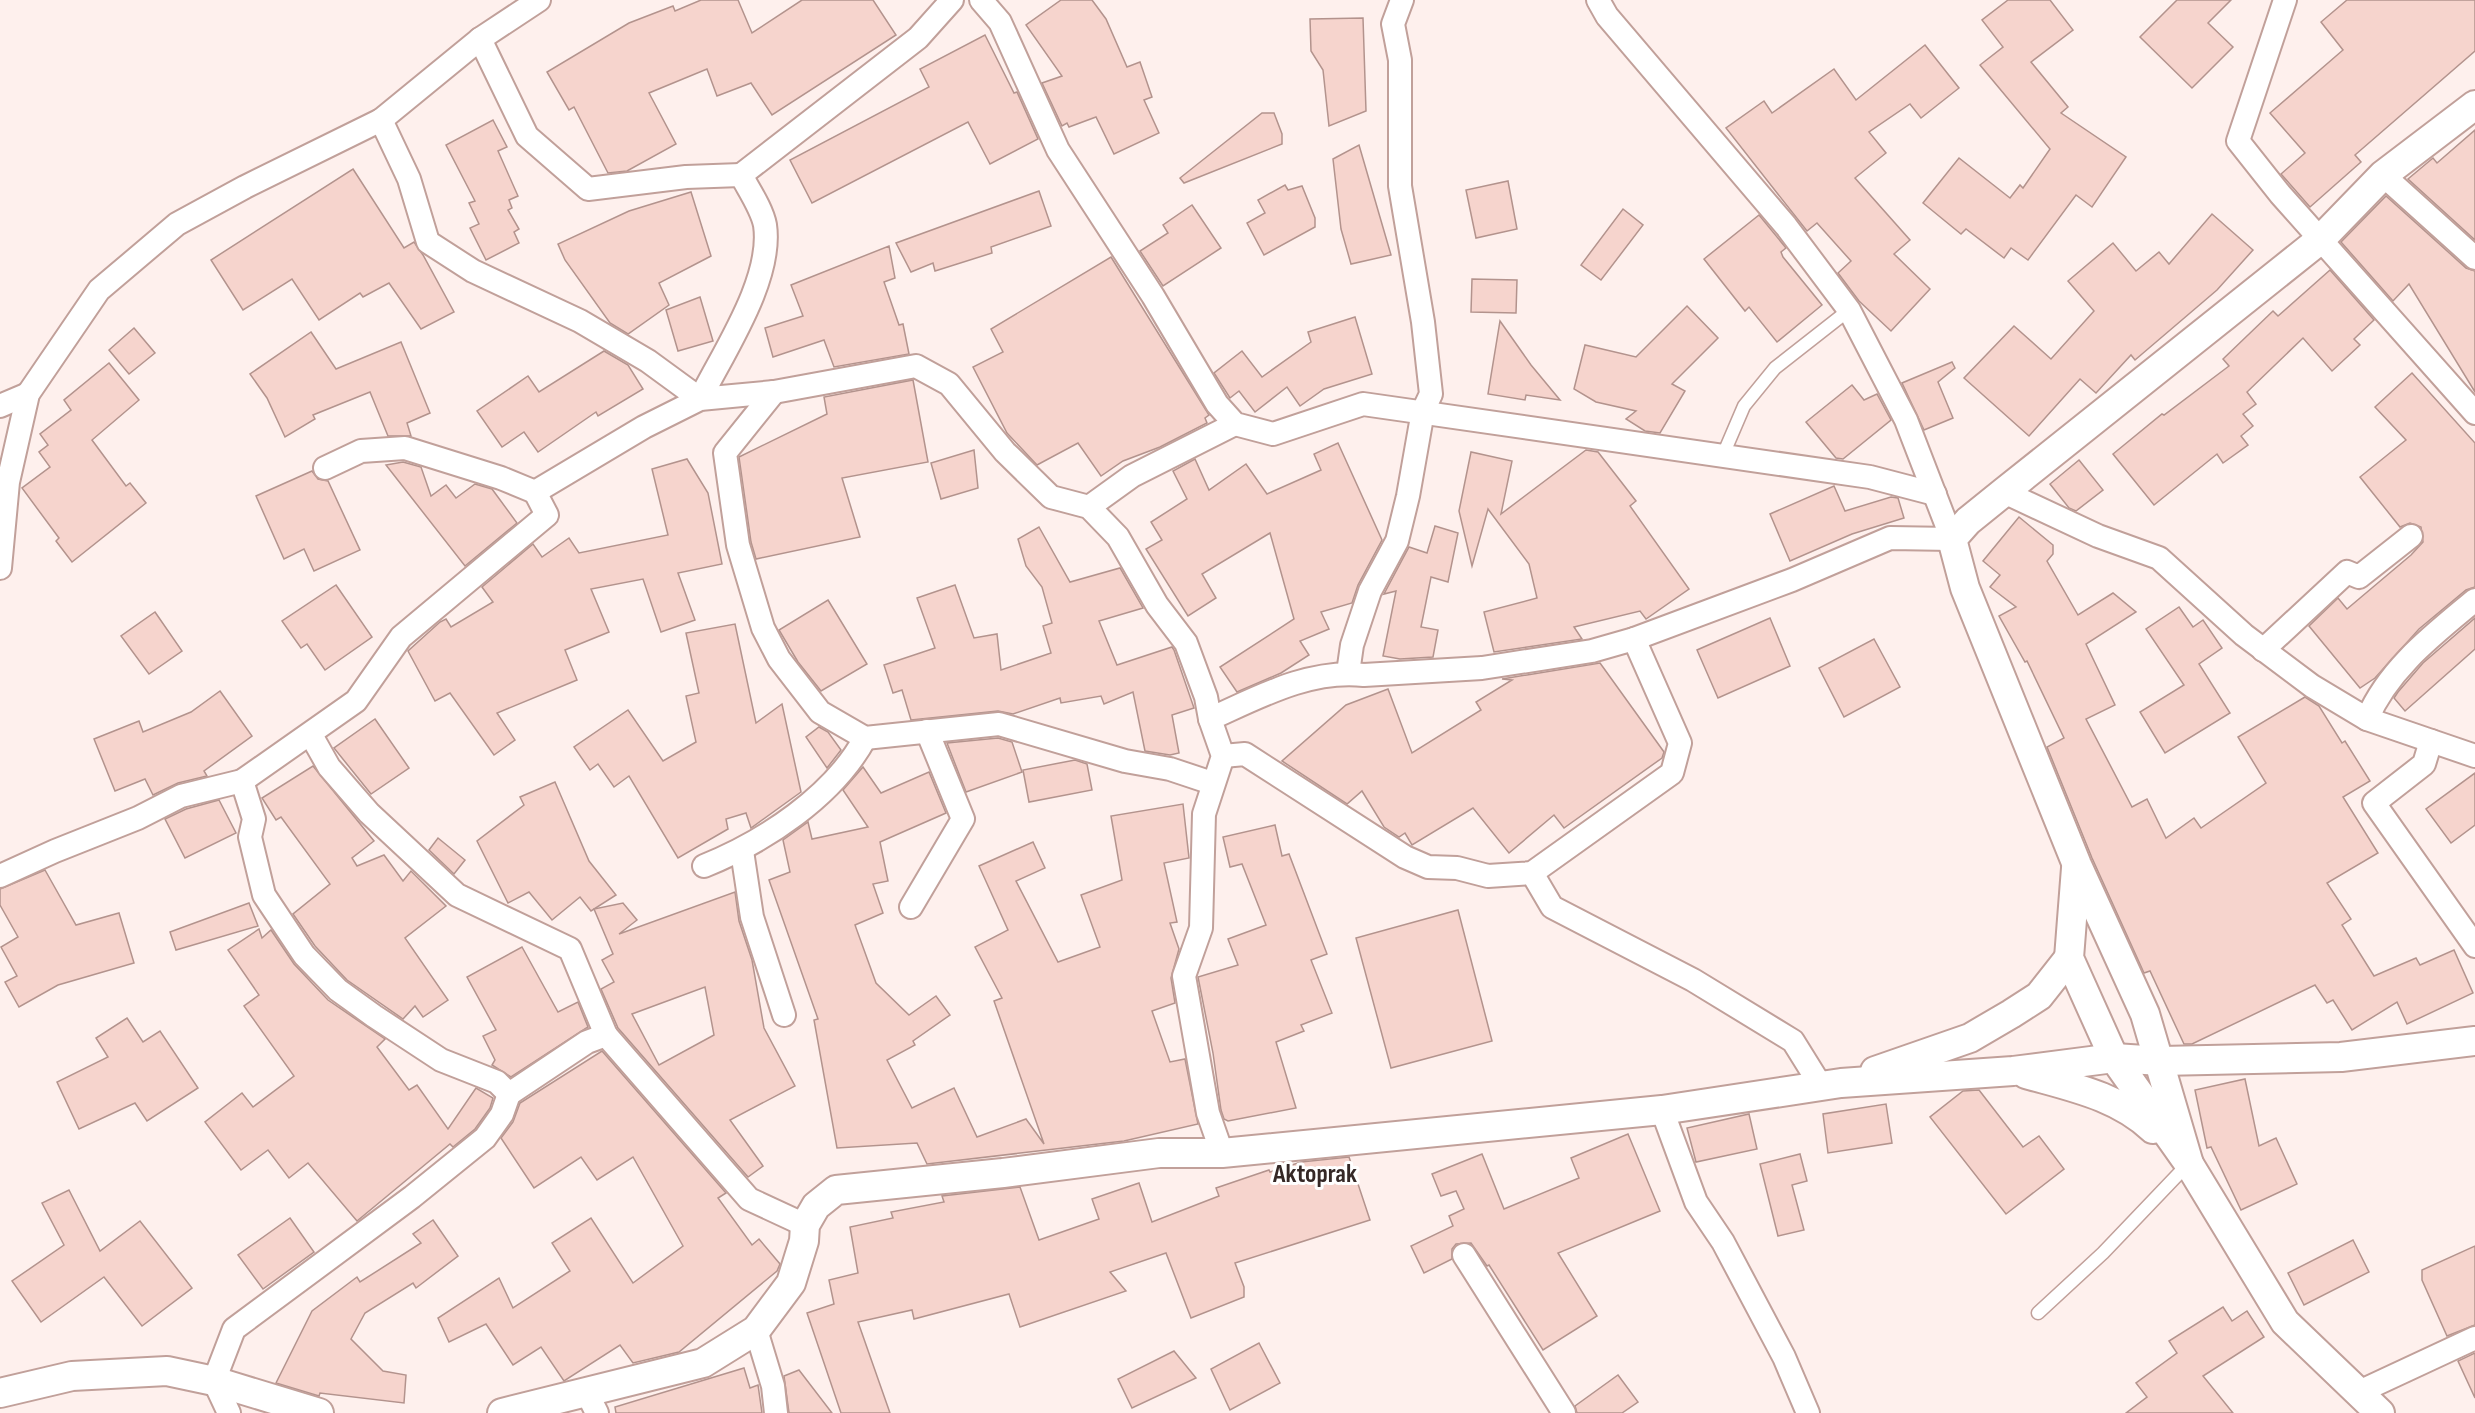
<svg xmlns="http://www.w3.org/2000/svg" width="2475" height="1413" viewBox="0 0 2475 1413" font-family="'Sofia Sans Condensed',sans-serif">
  <rect width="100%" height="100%" fill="#fef0ed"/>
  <g fill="#f6d4cd" stroke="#b3938d" stroke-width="1.5" fill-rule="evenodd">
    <path d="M701,0H738L752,33L802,0H873L896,35L772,115L751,83L717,96L707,69L649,93L676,144L627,171L608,173L574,107L569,110L547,72L629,23L673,6L675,11Z"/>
    <path d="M1061,0H1092L1106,19L1127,67L1140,62L1152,97L1144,100L1159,133L1114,154L1096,117L1069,127L1067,123L1062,126L1042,83L1062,76L1026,25Z"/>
    <path d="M2008,0H2050L2073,30L2031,62L2068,107L2061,113L2126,157L2092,207L2076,195L2028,260L2011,248L2004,258L1966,229L1961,234L1923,203L1959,158L2010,198L2020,185L2023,188L2050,149L1980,65L2003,47L1982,20Z"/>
    <path d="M2177,0H2231L2208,23L2233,47L2192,88L2140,37Z"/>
    <path d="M2347,0H2475V51L2355,155L2361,162L2310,207L2281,174L2305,153L2270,113L2343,50L2321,22Z"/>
    <path d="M1363,18L1366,111L1329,126L1323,70L1311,51L1310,19Z"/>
    <path d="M985,35L1014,93L1017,92L1038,139L990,164L968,122L812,203L790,160L929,87L920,69Z"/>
    <path d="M1925,45L1959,88L1921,118L1910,104L1869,132L1886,153L1855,178L1910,240L1894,254L1930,289L1891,331L1859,301L1838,273L1851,261L1817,223L1807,231L1726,128L1764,101L1772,113L1834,69L1856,100Z"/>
    <path d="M1262,113H1274L1282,134V144L1184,183L1180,178Z"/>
    <path d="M493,120L507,147L498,151L518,196L509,200L512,208L508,210L519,229L514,232L519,243L486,260L470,228L479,224L469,203L475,201L446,145Z"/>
    <path d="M2475,130V240L2408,179L2433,158L2437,163Z"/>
    <path d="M1359,145L1391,255L1351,264L1341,229L1333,159Z"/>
    <path d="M353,169L404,248L414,242L423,255L454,312L421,329L389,283L363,297L360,293L319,320L292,279L243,310L211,260Z"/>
    <path d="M1508,181L1517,229L1476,238L1466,190Z"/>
    <path d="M1285,185L1288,190L1302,186L1315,218V227L1264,255L1247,223L1265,213L1258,200Z"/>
    <path d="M1039,191L1051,226L991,247L992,253L935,271L933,263L911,272L896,243Z"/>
    <path d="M691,192L711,256L659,283L669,305L628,334L610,323L565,260L558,244L629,211Z"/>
    <path d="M2386,196L2466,268L2475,271V392L2409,284L2393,301L2341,242Z"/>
    <path d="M1192,205L1221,248L1163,286L1140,251L1168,233L1163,225Z"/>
    <path d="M1623,209L1643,225L1601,280L1581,265Z"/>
    <path d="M2212,214L2253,250L2217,290L2135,360L2131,355L2096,393L2080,379L2029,436L1964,378L2014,326L2051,359L2094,311L2068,281L2113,243L2136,271L2159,252L2169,264Z"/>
    <path d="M1759,215L1786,248L1781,252L1783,257L1822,305L1777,342L1749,307L1745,311L1704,259Z"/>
    <path d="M889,246L895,278L884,282L899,325L903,324L909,354L834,367L824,340L773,357L765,328L803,316L791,285Z"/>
    <path d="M1111,257L1209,415L1205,418L1207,423L1160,447L1123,461L1101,476L1078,443L1037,465L1007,433L973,367L1003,352L991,329Z"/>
    <path d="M2330,270L2374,320L2354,339L2360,345L2332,371L2303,338L2247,392L2256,404L2243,414L2253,426L2241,436L2248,445L2223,463L2217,454L2154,505L2113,454L2162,414L2164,415L2229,366L2223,359L2273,311L2278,316Z"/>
    <path d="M1472,279L1517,280L1516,313L1471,312Z"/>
    <path d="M700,297L713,341L678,351L666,310Z"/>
    <path d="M1687,306L1718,338L1672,384L1685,391L1660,433L1645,431L1626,419L1636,411L1596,402L1574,389L1585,345L1636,357Z"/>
    <path d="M1355,317L1372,374L1324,389L1300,406L1287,387L1255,412L1239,391L1230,398L1214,373L1242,351L1262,377L1311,342L1308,332Z"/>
    <path d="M1500,321L1531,365L1560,400L1526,395L1525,400L1488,394Z"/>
    <path d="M134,328L155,353L129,374L109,350Z"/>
    <path d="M311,332L336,369L401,342L430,413L407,423L411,436H388L370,392L313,415L315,419L285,437L267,398L250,374Z"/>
    <path d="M604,351L628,365L643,389L598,416L596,412L538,452L524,432L502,447L477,411L528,376L539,392Z"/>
    <path d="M1952,362L1955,368L1938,382L1953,418L1924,430L1902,383Z"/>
    <path d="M109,363L139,400L92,440L126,486L130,483L146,503L72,562L56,541L59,538L22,488L50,467L39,452L48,445L40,434L71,410L64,400Z"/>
    <path d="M2412,373L2475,443V587L2466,590L2419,629L2375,678L2360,688L2309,626L2338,598L2347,609L2411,555L2423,542L2421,527L2410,523L2400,527L2360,477L2406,440L2375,407Z"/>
    <path d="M913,380L928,462L842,478L860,537L756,559L751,542L739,457L827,414L824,397Z"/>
    <path d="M1852,385L1864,400L1877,394L1891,420L1843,459L1836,458L1806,422Z"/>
    <path d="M1338,443L1382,540L1358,585L1352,603L1321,612L1329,629L1300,641L1309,655L1281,673L1237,692L1220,667L1294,619L1270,533L1202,574L1216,598L1188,616L1146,549L1162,540L1151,522L1187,499L1173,471L1195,459L1209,490L1246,464L1267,494L1321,470L1314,454Z"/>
    <path d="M974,450L978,488L941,499L931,463Z"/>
    <path d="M1586,450L1598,452L1636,501L1630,506L1689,589L1646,619L1640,611L1574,627L1582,639L1494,652L1484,612L1537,598L1529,564L1488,509L1472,566L1459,511L1471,452L1512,461L1501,514Z"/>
    <path d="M687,459L708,493L722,564L678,573L695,620L661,632L643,579L591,589L609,632L565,650L577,680L497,713L515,740L494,755L450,693L435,701L408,651L440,622L446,619L451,627L493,602L482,587L533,544L542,557L569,538L579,553L668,535L652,469Z"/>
    <path d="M2079,460L2103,490L2076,511L2069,508L2050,484Z"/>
    <path d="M403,462L421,467L431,496L446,485L456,498L475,484L492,489L517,523L465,566L386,465Z"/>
    <path d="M312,471L318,479L328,481L360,550L314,571L304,549L284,559L256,496Z"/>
    <path d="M1834,486L1845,511L1891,497L1898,498L1904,518L1852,534L1790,561L1770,514Z"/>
    <path d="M2019,517L2053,545V554L2047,561L2078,615L2113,593L2136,612L2086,644L2115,705L2086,719L2132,807L2147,799L2166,838L2194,818L2201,828L2266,783L2238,737L2305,697L2319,706L2342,743L2345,741L2370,781L2343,797L2378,853L2327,883L2351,919L2342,925L2374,976L2416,958L2420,965L2454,950L2473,993L2407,1024L2397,1002L2352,1030L2333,1000L2327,1003L2315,985L2192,1044H2184L2150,971L2144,973L2092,858L2047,747L2064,738L2027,661L2025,662L1999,616L2016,607L1990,587L2000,575L1983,561Z"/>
    <path d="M1435,526L1458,533L1448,582L1431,577L1421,627L1438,630L1433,657L1400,659L1383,656L1396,591L1384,594L1409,547L1427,553Z"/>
    <path d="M1039,527L1070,582L1120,568L1143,608L1099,621L1117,665L1172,647L1174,650L1194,708L1172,715L1179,753L1170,755L1145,751L1133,692L1104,704L1101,696L1061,703L1060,698L1013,714L998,711L911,720L902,690L893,693L884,665L935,648L917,598L955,585L974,638L997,634L1001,670L1051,653L1043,626L1052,623L1042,587L1026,566L1018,539Z"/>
    <path d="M336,585L372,637L325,670L307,644L301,648L282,621Z"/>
    <path d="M828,600L867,664L821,691L798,662L779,630Z"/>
    <path d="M2179,607L2193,627L2203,620L2222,648L2199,664L2230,713L2165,753L2140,712L2184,685L2146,629Z"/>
    <path d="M155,612L182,651L149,674L121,636Z"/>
    <path d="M1770,618L1790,666L1718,698L1697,650Z"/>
    <path d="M2475,618V649L2405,711L2394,698L2398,692L2423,663Z"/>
    <path d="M735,624L756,723L782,704L801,792L751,828L746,813L726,819L728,829L678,858L629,776L614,787L598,764L590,770L574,747L628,710L663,761L696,742L686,696L699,693L686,633Z"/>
    <path d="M1874,639L1900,687L1844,717L1819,668Z"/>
    <path d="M1600,663L1664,752L1662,758L1564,828L1554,815L1509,853L1473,808L1412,845L1405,833L1399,837L1384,827L1362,791L1347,804L1282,761L1346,705L1388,689L1412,753L1481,710L1476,702L1512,680L1502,679Z"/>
    <path d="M220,691L252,736L204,771L207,776L178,783L153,795L145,779L115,791L94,739L139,721L143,732L191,712Z"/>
    <path d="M375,719L409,768L371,794L334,748Z"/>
    <path d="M819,727L828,732L841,750L827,768L806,737Z"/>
    <path d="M998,738L1012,742L1022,772L966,792L947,743Z"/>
    <path d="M1075,760L1087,764L1092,790L1029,802L1023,770Z"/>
    <path d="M313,766L374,841L352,858L357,866L384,855L403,881L411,871L446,906L405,938L448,1000L423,1017L415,1006L403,1019L347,980L315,946L293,914L330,884L281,817L276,820L262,798Z"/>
    <path d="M863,767L881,793L929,772L946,813L880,842L888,881L873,884L883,913L855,925L876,983L909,1015L936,996L950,1015L913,1041L915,1045L887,1060L912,1108L954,1088L977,1137L1026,1119L1044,1144L994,1001L1002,998L975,947L1008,930L979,866L1033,842L1045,868L1016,881L1058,962L1100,947L1081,895L1122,880L1111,816L1183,804L1189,858L1164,863L1177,922L1170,923L1179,949L1171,978L1175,1003L1152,1011L1170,1062L1185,1059L1198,1124L1124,1141L927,1164L917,1143L837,1148L814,1020L818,1019L769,880L790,872L783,840L808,822L812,839L868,827L843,790Z"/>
    <path d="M2475,773V825L2451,843L2426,809Z"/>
    <path d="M555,782L589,861L616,895L591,911L580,897L552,920L529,892L508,903L477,841L524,805L520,797Z"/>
    <path d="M219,800L236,833L185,858L165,819L186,809Z"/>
    <path d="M1275,825L1282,856L1289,854L1327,954L1311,960L1332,1013L1301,1025L1304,1031L1276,1042L1296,1108L1228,1121L1224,1119L1221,1110L1213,1053L1198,977L1238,965L1228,939L1266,925L1242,864L1230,867L1223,837Z"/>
    <path d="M438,838L465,860L454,874L429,850Z"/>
    <path d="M45,870L76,925L119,913L134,963L58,985L19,1007L5,982L17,976L1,947L18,937L0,905V889Z"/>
    <path d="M735,892L739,921L752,960L764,1028L795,1086L730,1120L763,1166L748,1177L618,1028L601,989L614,982L602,960L613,954L594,909L623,903L637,920L619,934ZM705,987L714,1035L659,1065L632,1014Z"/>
    <path d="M249,903L258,926L176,950L170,932Z"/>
    <path d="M1458,910L1492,1041L1391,1068L1356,938Z"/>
    <path d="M259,929L262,938L271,930L294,964L328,1000L385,1039L377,1047L409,1090L417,1085L448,1129L476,1088L493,1098L490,1108L475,1129L453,1147L450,1144L357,1221L308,1163L289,1178L268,1150L241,1170L205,1122L242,1093L253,1107L294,1076L244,1006L259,995L228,950Z"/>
    <path d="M522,947L558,1012L578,1002L588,1027L511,1077L492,1065L495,1060L483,1036L496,1030L467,977Z"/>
    <path d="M127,1018L143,1042L160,1031L198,1088L147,1121L135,1103L79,1129L57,1082L108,1057L96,1038Z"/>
    <path d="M602,1051L726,1193L718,1198L752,1245L759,1239L780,1264L777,1271L679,1352L633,1363L620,1345L564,1381L541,1347L513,1365L486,1324L449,1342L438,1318L499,1278L513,1308L570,1271L552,1243L591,1218L633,1283L683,1246L633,1157L597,1180L581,1157L534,1188L501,1138L513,1122L520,1103Z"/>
    <path d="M2245,1079L2259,1146L2276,1138L2297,1184L2241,1210L2211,1147L2207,1148L2195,1090Z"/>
    <path d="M1979,1090L2023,1147L2039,1136L2064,1169L2006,1214L1930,1117L1963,1091Z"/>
    <path d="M1886,1104L1892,1143L1828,1153L1823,1114Z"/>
    <path d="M1749,1114L1757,1149L1696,1162L1687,1128Z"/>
    <path d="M1628,1134L1660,1211L1558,1253L1597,1316L1543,1350L1489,1265L1487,1266L1471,1243L1456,1244L1452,1249V1259L1424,1273L1411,1246L1453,1226L1449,1216L1464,1209L1456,1191L1441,1196L1432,1174L1482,1154L1504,1209L1579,1178L1571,1158Z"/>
    <path d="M1800,1154L1807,1181L1792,1185L1804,1230L1778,1236L1760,1164Z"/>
    <path d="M1349,1157L1370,1220L1235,1263L1244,1287V1297L1191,1318L1166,1253L1110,1272L1126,1291L1020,1327L1009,1294L914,1319L912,1310L858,1322L890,1413H841L807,1313L834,1304L829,1280L858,1273L850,1227L893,1218L891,1212L944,1202L942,1196L1020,1187L1039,1240L1099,1219L1092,1199L1139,1183L1152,1222L1219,1196L1216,1188L1269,1170L1270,1172L1301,1162Z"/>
    <path d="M69,1190L100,1251L140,1221L192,1288L142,1326L104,1277L41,1322L12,1281L64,1245L42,1203Z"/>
    <path d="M290,1218L314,1252L263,1289L238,1255Z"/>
    <path d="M433,1220L458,1256L416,1288L413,1283L365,1313L351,1339L383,1371L406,1375L404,1403L320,1393L319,1396L276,1383L312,1311L357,1277L360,1282L421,1243L413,1234Z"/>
    <path d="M2353,1240L2369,1272L2304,1305L2288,1273Z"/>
    <path d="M2475,1246V1325L2447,1336L2422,1280V1270Z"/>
    <path d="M2223,1307L2232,1321L2247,1311L2264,1337L2203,1376L2233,1413H2126L2147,1397L2136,1383L2177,1353L2169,1341Z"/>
    <path d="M1259,1343L1280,1383L1230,1410L1211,1369Z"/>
    <path d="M1174,1351L1196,1378L1132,1408L1118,1379Z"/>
    <path d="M2475,1353V1398L2458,1361Z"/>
    <path d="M744,1368L750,1388L758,1385L762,1413H616L615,1407Z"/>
    <path d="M799,1370L832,1413H789L784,1376Z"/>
    <path d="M1618,1375L1638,1402L1622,1413H1577L1575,1406Z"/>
  </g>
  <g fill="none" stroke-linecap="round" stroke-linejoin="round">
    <defs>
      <g id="service">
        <path d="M1723,455L1744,406L1775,368L1849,310"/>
        <path d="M2038,1313L2103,1253L2188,1164"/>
      </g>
      <g id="minor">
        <path d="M981,0L1000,22L1058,150L1153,296L1217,404L1235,424L1273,434L1363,404L1870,477L1935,494"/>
        <path d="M2285,0L2238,141L2280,194L2475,413"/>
        <path d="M480,39L527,136L588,189L686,177L741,175"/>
        <path d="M381,120L409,179L428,242L473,271L580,321L648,361L700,399C724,351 773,279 765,225C762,209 749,190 741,175L918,38L952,0"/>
        <path d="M2383,175L2475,258"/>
        <path d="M774,392L725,453L738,545L763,628L779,659L820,712L865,738L999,724L1125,761L1170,769L1212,783"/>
        <path d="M0,406L28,394"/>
        <path d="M325,468L361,451L405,448L501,478L535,492"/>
        <path d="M2004,492L2098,536L2159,558L2244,635L2312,686L2367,719L2475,756"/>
        <path d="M1089,507L1132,476L1235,424"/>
        <path d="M0,568L8,482L28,394L99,290L177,224L245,187L381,120L480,39L539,0"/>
        <path d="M2263,650L2347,572L2359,577L2411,536"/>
        <path d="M1348,673L1352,645L1370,591L1397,541L1408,496L1423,411L1431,394L1423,322L1400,186V60L1393,24L1402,0"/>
        <path d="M2367,719C2389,668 2433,635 2475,600"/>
        <path d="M2431,741L2424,764L2374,803L2475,946"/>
        <path d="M1223,756L1245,754L1405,857L1428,867L1457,868L1488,876L1532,873L1672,773L1680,743L1634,639"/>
        <path d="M242,781L254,819L250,837L264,895L304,955L338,990L374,1016L441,1060L497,1082L509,1094L587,1042L606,1035L570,949L457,895L369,813L329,767L311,735"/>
        <path d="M742,851L752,917L784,1015"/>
        <path d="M704,866C764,842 834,796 865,738"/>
        <path d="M1532,873L1552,907L1693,980L1793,1041L1821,1086"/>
        <path d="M0,876L55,851L138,818L181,796L242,781L356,701L401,637L547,515L535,492L644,427L700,399L774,392L916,366L949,384L1005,452L1051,497L1089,507L1118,537L1157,605L1186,643L1206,697L1210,719"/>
        <path d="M911,907L963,819L927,731"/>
        <path d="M606,1035L749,1199L805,1225"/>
        <path d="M1662,1110L1696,1202L1723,1242L1784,1357L1808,1413"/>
        <path d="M1222,1153L1208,1113L1184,976L1201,928L1204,814L1223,756L1210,719C1259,697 1309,669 1364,675L1482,668L1592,651L1634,639L1792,580L1890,538L1952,539L1906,420L1849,310L1786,226L1607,16L1598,0"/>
        <path d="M1464,1255L1564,1413"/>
        <path d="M756,1330L773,1386L776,1413"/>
        <path d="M586,1391L597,1413"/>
        <path d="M2357,1393L2475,1338"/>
        <path d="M229,1413L214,1381L234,1329L412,1197L485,1138L502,1114L509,1094"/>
      </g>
      <g id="tertiary">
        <path d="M2076,868L2069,958L2114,1058L2189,1164L2285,1322L2380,1413"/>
        <path d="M1875,1071L1970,1038L2011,1014L2039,996L2069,958"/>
        <path d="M2026,1074C2072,1087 2118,1096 2153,1129"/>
        <path d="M2189,1164L2145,1014L2077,865L1965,588L1952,539L1968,521L2004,492L2321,239L2383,175L2475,105"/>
        <path d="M0,1393L72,1376L167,1371L214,1381L319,1413"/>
        <path d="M502,1413L703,1363L756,1330L791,1283L804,1241L805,1225L816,1206L836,1190L1003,1173L1159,1153H1222L1662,1110L1841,1083L2013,1071L2114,1058L2161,1061L2341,1057L2475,1041"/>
      </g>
    </defs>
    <use href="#service" stroke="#c1a09a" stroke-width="15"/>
    <use href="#minor" stroke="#c1a09a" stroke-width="26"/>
    <use href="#tertiary" stroke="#c1a09a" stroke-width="32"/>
    <use href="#service" stroke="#fff" stroke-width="12"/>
    <use href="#minor" stroke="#fff" stroke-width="22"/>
    <use href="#tertiary" stroke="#fff" stroke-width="28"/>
  </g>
  <g text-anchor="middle" stroke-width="6" stroke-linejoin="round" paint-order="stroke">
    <g font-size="26" font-weight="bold" fill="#352826" stroke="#fff">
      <text x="1315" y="1182">Aktoprak</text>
    </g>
  </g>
</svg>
